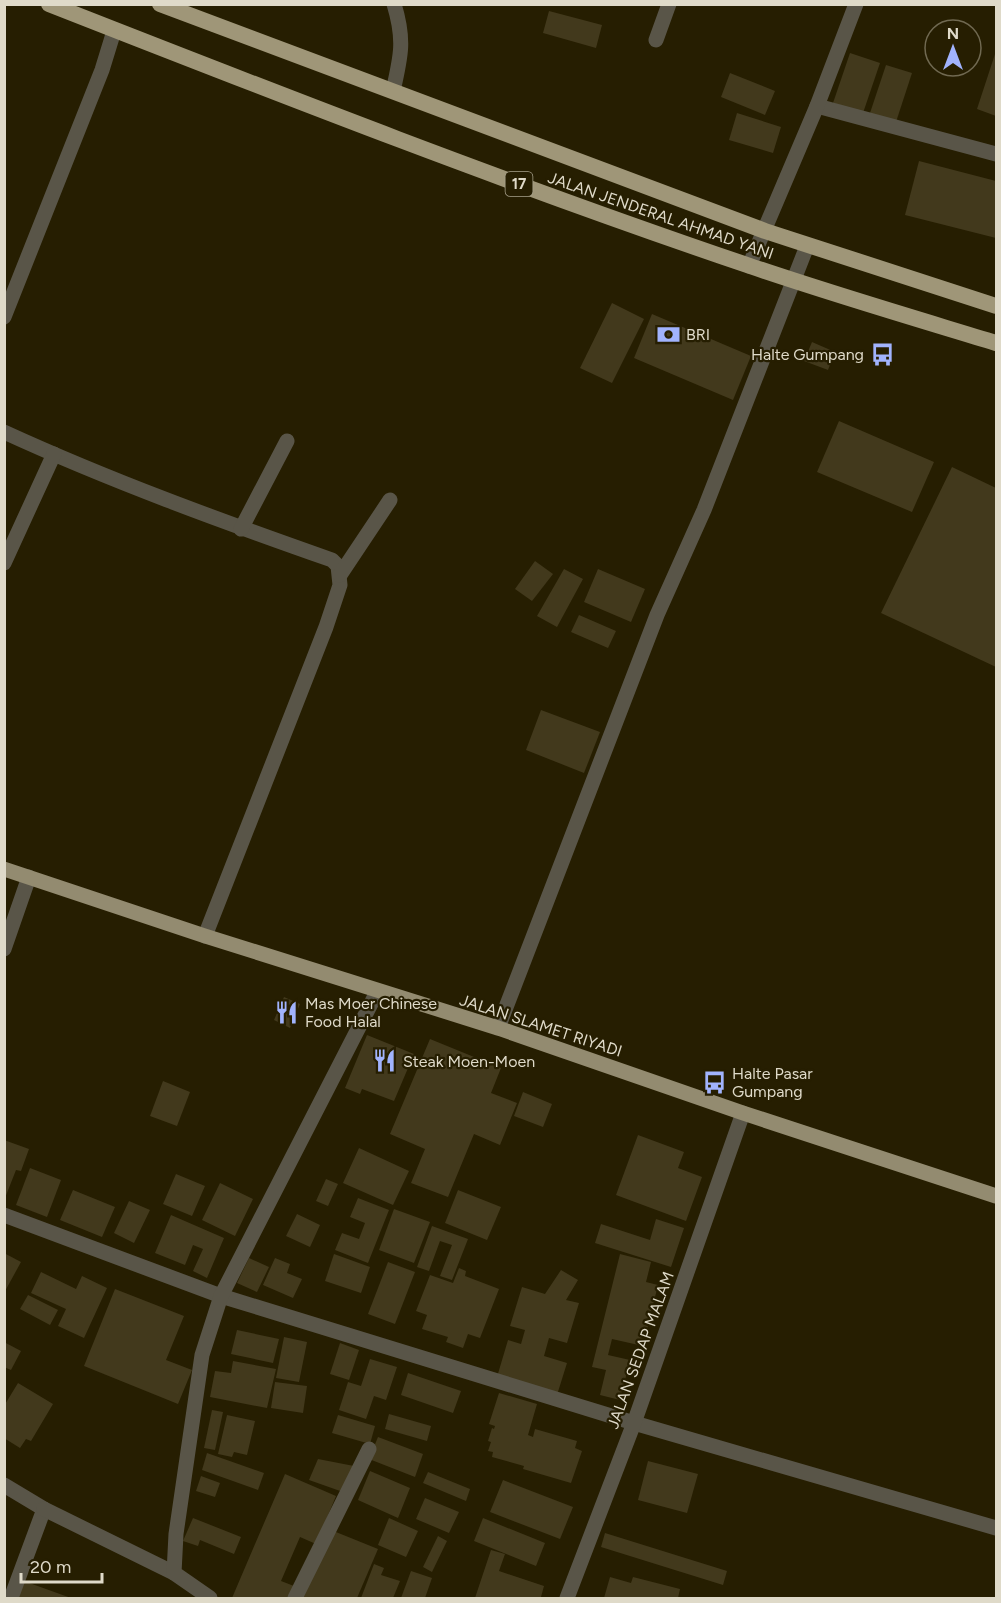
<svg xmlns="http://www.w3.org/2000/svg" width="1001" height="1603" viewBox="0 0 1001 1603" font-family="Figtree,sans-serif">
  <rect width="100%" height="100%" fill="#261e01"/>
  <g fill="#42391c">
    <path d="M549,11L602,25L596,48L543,33Z"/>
    <path d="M996,51V116L977,109Z"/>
    <path d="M850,53L880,63L863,113L833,103Z"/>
    <path d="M886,65L912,73L896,122L870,113Z"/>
    <path d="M730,73L775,91L765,115L721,97Z"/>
    <path d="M737,113L781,127L773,153L729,140Z"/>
    <path d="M919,161L996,181V238L905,215Z"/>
    <path d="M612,303L644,319L612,383L580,368Z"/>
    <path d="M652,314L751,356L733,400L634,358Z"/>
    <path d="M812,342L835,352L828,370L804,361Z"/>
    <path d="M839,421L934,462L912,512L817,472Z"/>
    <path d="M952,467L996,488V667L881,613Z"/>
    <path d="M535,561L553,574L532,601L515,589Z"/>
    <path d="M564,569L583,579L557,627L537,616Z"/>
    <path d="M598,569L645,589L631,622L584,602Z"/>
    <path d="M579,615L616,631L608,648L571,632Z"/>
    <path d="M541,710L600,732L584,773L526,750Z"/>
    <path d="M284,997L300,1004L290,1028L274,1020Z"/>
    <path d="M367,1035L414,1054L394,1101L362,1089L360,1094L345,1088Z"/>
    <path d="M430,1039L501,1068L491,1093L517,1103L500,1145L474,1134L448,1197L411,1183L425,1149L390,1134Z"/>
    <path d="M163,1081L190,1092L177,1126L150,1116Z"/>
    <path d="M523,1092L552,1104L543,1127L514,1116Z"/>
    <path d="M638,1135L684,1152L678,1168L702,1177L686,1221L616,1195Z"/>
    <path d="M4,1140L29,1149L21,1171L16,1170L5,1198Z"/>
    <path d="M359,1148L409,1171L393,1205L343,1183Z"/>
    <path d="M30,1168L61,1180L47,1217L16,1205Z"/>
    <path d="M176,1174L205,1186L192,1216L163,1204Z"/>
    <path d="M326,1179L338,1184L328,1206L316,1201Z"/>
    <path d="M220,1183L253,1199L235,1236L202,1220Z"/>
    <path d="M73,1190L115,1207L102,1237L60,1220Z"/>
    <path d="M458,1190L501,1207L487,1240L445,1223Z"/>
    <path d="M358,1198L389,1210L368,1263L335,1250L342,1233L359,1239L365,1223L350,1217Z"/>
    <path d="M129,1201L150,1210L134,1243L114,1233Z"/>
    <path d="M394,1209L430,1222L414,1263L379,1250Z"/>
    <path d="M297,1214L320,1225L310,1247L286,1236Z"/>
    <path d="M171,1215L224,1238L207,1278L193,1271L203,1249L193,1245L185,1265L155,1253Z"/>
    <path d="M656,1219L684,1228L671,1267L595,1243L601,1224L650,1240Z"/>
    <path d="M432,1226L468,1239L452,1280L440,1276L452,1245L440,1241L429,1271L417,1267Z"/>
    <path d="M4,1253L21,1262L4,1293Z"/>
    <path d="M334,1254L370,1267L361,1293L325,1281Z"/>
    <path d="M620,1254L651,1262L646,1282L658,1285L643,1346L612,1339L608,1355L630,1360L620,1400L600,1395L606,1370L592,1367Z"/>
    <path d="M249,1258L269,1267L257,1292L237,1283Z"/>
    <path d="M275,1258L290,1264L287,1273L302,1279L293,1298L263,1285Z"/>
    <path d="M388,1262L415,1272L395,1324L368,1314Z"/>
    <path d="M459,1268L466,1271L465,1276L499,1289L480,1338L468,1334L463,1348L446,1342L448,1337L422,1329L427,1315L416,1311L430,1275L453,1283Z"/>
    <path d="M561,1270L578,1280L566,1300L579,1303L567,1343L549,1338L544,1356L567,1363L557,1395L497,1377L508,1340L521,1344L525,1330L510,1326L522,1287L545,1294Z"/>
    <path d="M41,1272L76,1289L82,1276L107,1288L84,1338L58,1326L66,1309L31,1293Z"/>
    <path d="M115,1289L184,1316L166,1360L192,1370L178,1404L84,1366Z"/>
    <path d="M28,1295L58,1310L50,1325L20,1309Z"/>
    <path d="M237,1330L279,1339L273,1363L231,1354Z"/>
    <path d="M284,1337L307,1342L299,1382L276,1378Z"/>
    <path d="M4,1342L21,1351L11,1370L4,1367Z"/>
    <path d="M340,1343L359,1350L349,1380L330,1374Z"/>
    <path d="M370,1359L397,1367L386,1400L374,1396L366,1419L339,1410L348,1382L361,1386Z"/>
    <path d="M233,1361L276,1369L267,1408L210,1397L215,1371L231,1373Z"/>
    <path d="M408,1373L461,1391L453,1413L401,1395Z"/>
    <path d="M275,1382L307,1386L303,1413L271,1408Z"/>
    <path d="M18,1383L53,1404L31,1441L26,1439L20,1448L4,1438V1406Z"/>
    <path d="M499,1393L537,1404L528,1435L533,1437L535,1429L577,1441L575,1448L582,1451L571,1483L523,1469L524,1466L492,1457L493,1452L488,1451L491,1442L488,1441L492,1428L494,1429L495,1426L489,1424Z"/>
    <path d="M212,1410L223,1412L215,1450L204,1448Z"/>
    <path d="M389,1414L431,1426L427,1441L385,1429Z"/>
    <path d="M227,1415L255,1421L247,1455L234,1452L232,1457L218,1454Z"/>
    <path d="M338,1415L375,1426L370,1444L332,1433Z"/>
    <path d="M378,1437L423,1454L415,1477L369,1459Z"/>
    <path d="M207,1453L264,1473L258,1490L202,1470Z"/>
    <path d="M318,1459L354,1466L343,1492L309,1480Z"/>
    <path d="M648,1461L698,1474L687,1513L638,1500Z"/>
    <path d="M370,1471L410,1488L398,1518L358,1500Z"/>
    <path d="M428,1472L470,1489L466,1501L423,1483Z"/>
    <path d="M285,1474L336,1496L316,1544L300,1537L281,1581L294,1586L289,1598H232Z"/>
    <path d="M201,1476L220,1483L215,1497L196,1491Z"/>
    <path d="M503,1480L573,1507L560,1539L490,1512Z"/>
    <path d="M425,1498L459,1512L449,1533L416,1519Z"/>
    <path d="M193,1518L241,1537L234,1554L200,1540L198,1546L183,1541Z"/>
    <path d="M389,1518L418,1531L406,1557L378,1545Z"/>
    <path d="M483,1518L545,1543L536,1566L474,1541Z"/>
    <path d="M331,1530L378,1549L357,1598H303Z"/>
    <path d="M605,1533L727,1571L723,1585L601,1547Z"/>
    <path d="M438,1536L447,1541L432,1572L423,1567Z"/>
    <path d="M491,1550L505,1554L499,1571L544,1586L541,1597L545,1598H475Z"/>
    <path d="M374,1564L384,1568L381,1575L400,1581L393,1598H361Z"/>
    <path d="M411,1571L432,1578L425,1598H401Z"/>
    <path d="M610,1577L631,1583L633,1577L680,1589L678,1598H604Z"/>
    <path d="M21,1580L71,1598H14Z"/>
  </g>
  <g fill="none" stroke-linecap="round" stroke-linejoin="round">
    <g stroke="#595548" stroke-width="15">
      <path d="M656,40L669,4"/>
      <path d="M393,91C401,56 405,40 394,4"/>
      <path d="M817,106L996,154"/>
      <path d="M749,266L817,106L856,4"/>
      <path d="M4,317L102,70L114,31"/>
      <path d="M4,432C111,481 221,521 332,560L338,566L340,585L326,627L205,936"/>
      <path d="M241,529L287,441"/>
      <path d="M4,563L54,454"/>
      <path d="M340,575L390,500"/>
      <path d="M4,949L29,877"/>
      <path d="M498,1028L657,615L704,510L807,246"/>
      <path d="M4,1215L221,1296L634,1423L996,1528"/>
      <path d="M4,1485L44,1509L11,1598"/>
      <path d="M44,1509L174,1573"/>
      <path d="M210,1598L174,1573L176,1534L202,1355L221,1296L377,992"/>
      <path d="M295,1598L369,1449"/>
      <path d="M567,1598L634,1423L743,1113"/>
    </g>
    <path stroke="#938b70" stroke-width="15" d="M4,869L205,936L498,1028L743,1113L996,1196"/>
    <g stroke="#9f9678" stroke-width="16">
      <path d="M49,4C281,95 514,186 750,266C832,294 914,318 996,343"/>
      <path d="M160,4L765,231L996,306"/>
    </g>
  </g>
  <defs>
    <symbol id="bank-bare" viewBox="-9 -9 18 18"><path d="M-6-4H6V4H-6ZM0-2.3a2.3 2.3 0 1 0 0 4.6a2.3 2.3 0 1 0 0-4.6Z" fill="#a1b3fd" stroke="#261e01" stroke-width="2.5" paint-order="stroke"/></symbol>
    <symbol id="bus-bare" viewBox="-9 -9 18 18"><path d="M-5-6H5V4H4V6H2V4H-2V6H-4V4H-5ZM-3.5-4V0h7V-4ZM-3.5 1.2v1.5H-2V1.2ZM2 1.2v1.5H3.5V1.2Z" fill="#a1b3fd" stroke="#261e01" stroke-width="2.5" paint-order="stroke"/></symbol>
    <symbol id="restaurant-bare" viewBox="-9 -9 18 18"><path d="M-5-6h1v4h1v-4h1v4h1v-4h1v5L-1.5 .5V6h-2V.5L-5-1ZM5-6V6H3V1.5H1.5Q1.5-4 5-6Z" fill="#a1b3fd" stroke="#261e01" stroke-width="2.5" paint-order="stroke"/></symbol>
  </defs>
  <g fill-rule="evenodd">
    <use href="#bank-bare" x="652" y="318" width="33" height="33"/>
    <use href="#bus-bare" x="866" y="338" width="33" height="33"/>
    <use href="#restaurant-bare" x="270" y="996" width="33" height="33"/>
    <use href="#restaurant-bare" x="368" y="1044" width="33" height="33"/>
    <use href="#bus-bare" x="698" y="1066" width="33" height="33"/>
  </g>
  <g text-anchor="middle" stroke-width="4.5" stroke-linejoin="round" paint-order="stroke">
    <rect fill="#261e01" stroke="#a8a28d" stroke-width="1.5" x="505.5" y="172" width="27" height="24" rx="4.5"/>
    <g font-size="15" font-weight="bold" fill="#dfdac9">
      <text x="519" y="189">17</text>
    </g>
    <g font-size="16" fill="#dfdac9" stroke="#261e01">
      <text transform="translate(661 215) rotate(19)" y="6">JALAN JENDERAL AHMAD YANI</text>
      <text transform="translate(541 1025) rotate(18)" y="6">JALAN SLAMET RIYADI</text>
      <text transform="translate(640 1350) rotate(-70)" y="6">JALAN SEDAP MALAM</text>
    </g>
    <g font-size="16" fill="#dfdac9" stroke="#261e01" text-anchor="start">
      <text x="686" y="340">BRI</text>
      <text x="864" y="360" text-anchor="end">Halte Gumpang</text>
      <text x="305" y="1009">Mas Moer Chinese<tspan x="305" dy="18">Food Halal</tspan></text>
      <text x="403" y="1067">Steak Moen-Moen</text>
      <text x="732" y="1079">Halte Pasar<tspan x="732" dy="18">Gumpang</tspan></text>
    </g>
  </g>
  <rect width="1001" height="1603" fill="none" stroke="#dfdac9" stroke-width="12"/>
  <g transform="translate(953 48)"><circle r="28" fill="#261e01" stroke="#706951" stroke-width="1.5"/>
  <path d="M0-4.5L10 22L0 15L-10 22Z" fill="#a1b3fd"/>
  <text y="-9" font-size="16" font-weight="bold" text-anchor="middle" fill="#dfdac9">N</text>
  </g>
  <path d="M21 1573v9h81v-9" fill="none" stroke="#dfdac9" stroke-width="3"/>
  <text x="30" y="1573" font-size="18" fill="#dfdac9" stroke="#261e01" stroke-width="4.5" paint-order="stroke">20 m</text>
</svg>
